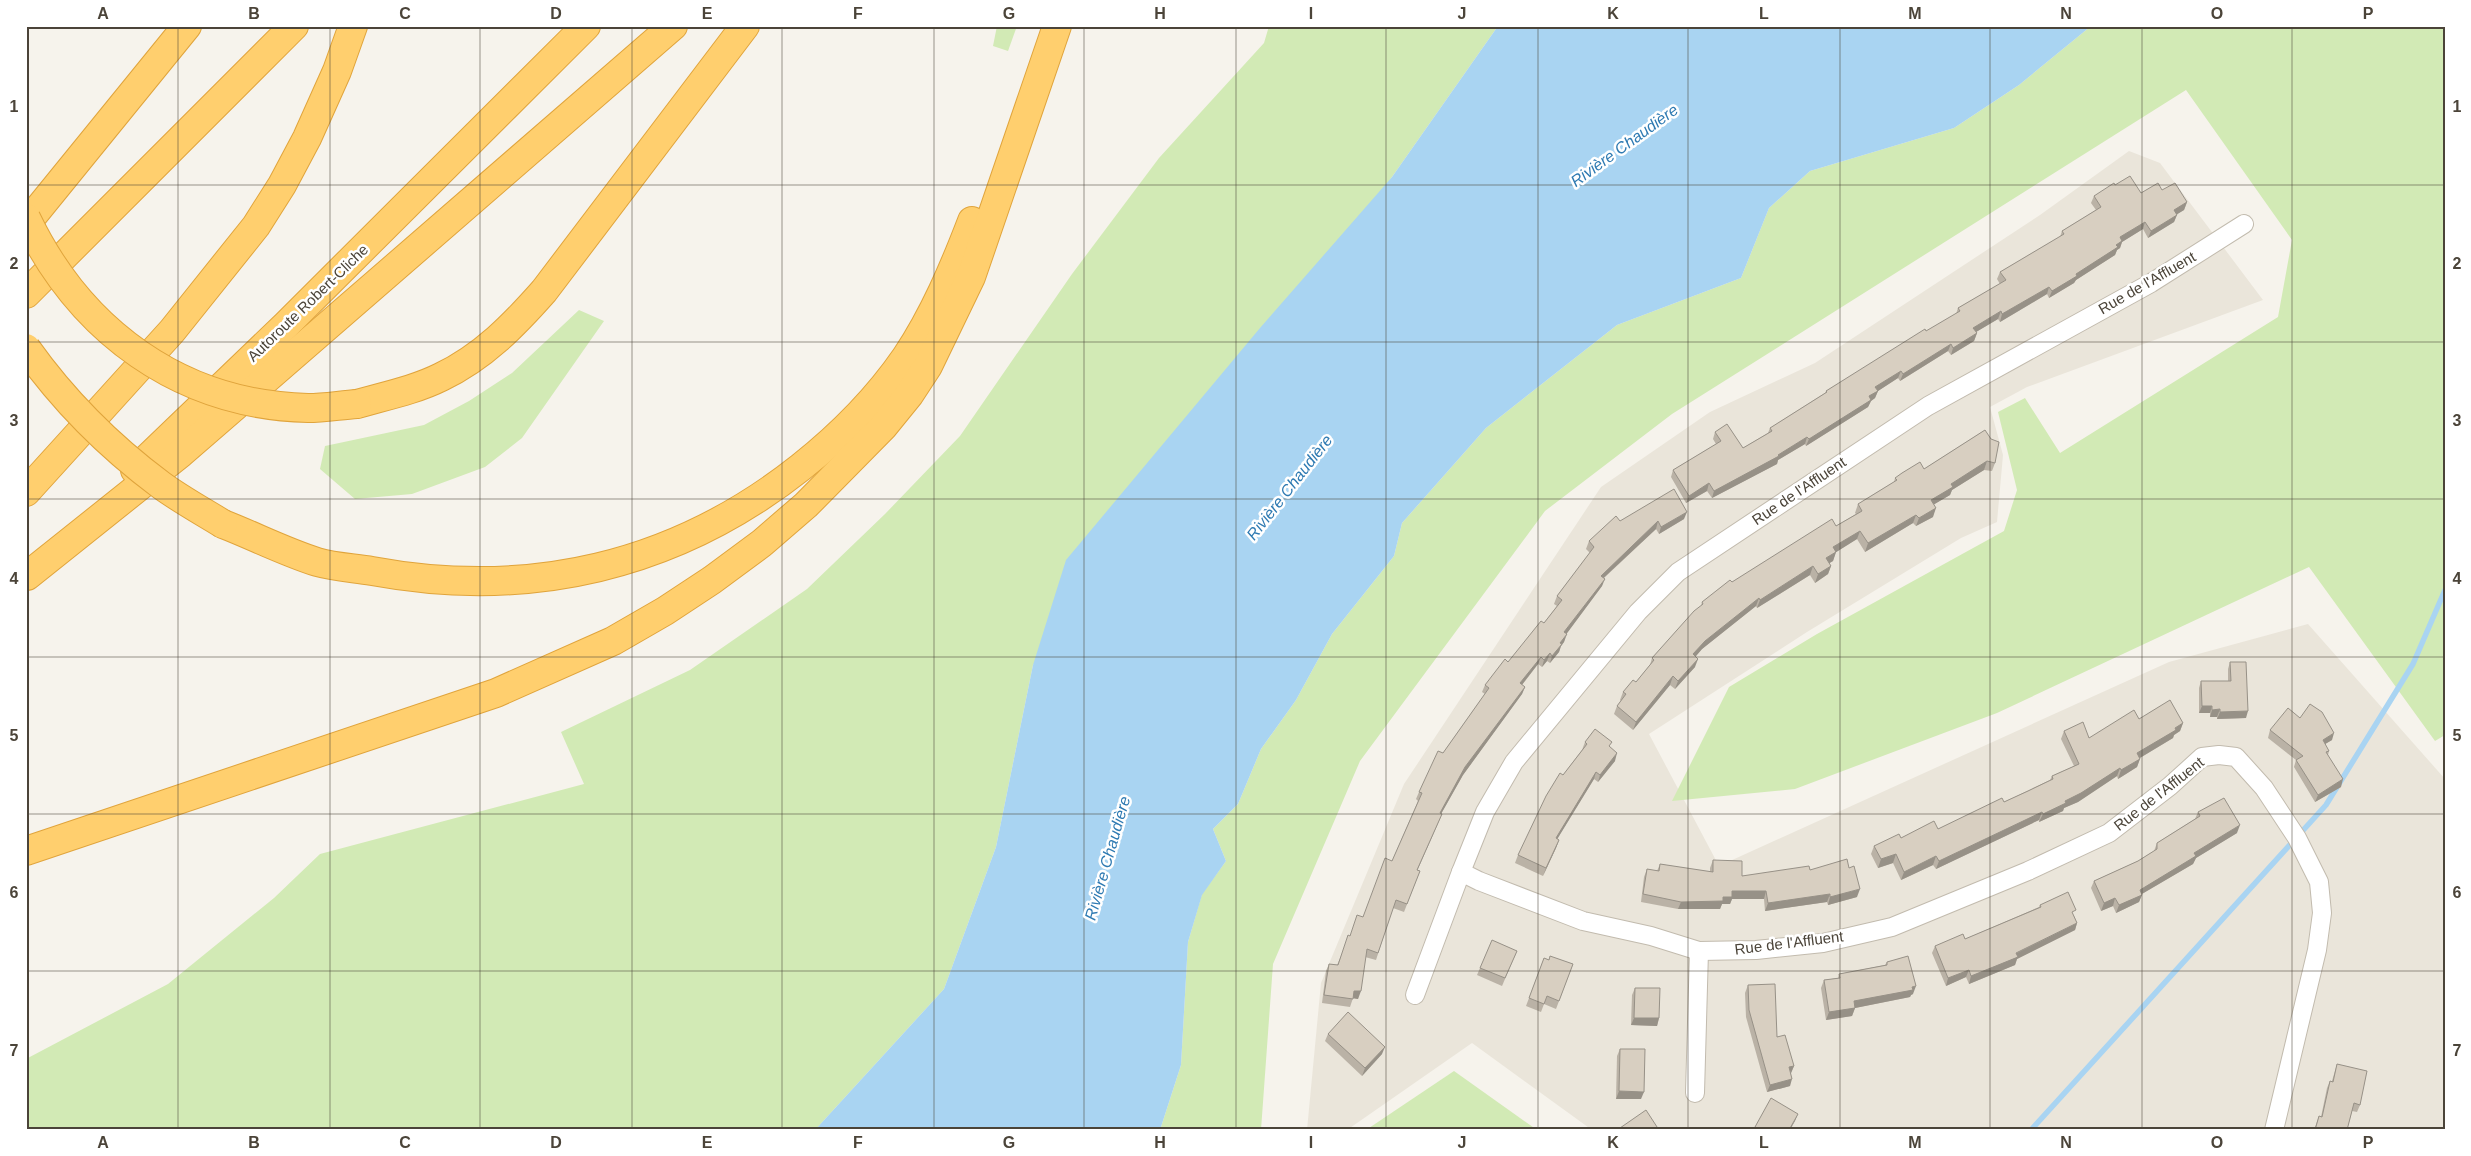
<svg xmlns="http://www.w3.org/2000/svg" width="2471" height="1156" viewBox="0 0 2471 1156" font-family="Arial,sans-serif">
  <rect width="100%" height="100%" fill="#f6f3ec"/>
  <path fill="#eae5da" d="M2129,151L2160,163L2263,300L2027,387L1990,407L2003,455L1997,522L1961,538L1807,632L1649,734L1719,866L2169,662L2308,624L2445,779V1130H1592L1472,1043L1347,1130H1307L1321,983L1404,784L1601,487L1710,412L1815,363L2040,215Z"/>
  <g fill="#d2eab5">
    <path d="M997,26H1017L1008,51L993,46Z"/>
    <path d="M1269,26H1498L1392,177L1033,665L996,847L944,989L815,1130H26V1059L168,984L274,898L320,854L584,784L561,732L690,670L807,589L885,514L960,436L1072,274L1159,158L1264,43Z"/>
    <path d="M2091,26H2445V735L2435,741L2309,567L1997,713L1795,789L1672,801L1729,687L1817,634L2004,531L2017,490L1998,412L2025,398L2060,453L2278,317L2292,240L2186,90L1672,414L1545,511L1360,761L1273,964L1261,1130H1160L1181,1065L1188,942L1202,894L1226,861L1213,829L1238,804L1261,749L1296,700L1332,634L1394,556L1402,523L1486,428L1617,325L1741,278L1769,208L1810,171L1954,128L2019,85Z"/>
    <path d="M579,310L604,321L522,438L485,467L412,494L355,499L320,469L325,446L424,425L469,401L512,373Z"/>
    <path d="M1454,1071L1537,1130H1366Z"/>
  </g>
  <path fill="#a9d4f2" d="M1498,26H2091L2019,85L1954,128L1810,171L1769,208L1741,278L1617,325L1486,428L1402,523L1394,556L1332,634L1296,700L1261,749L1238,804L1213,829L1226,861L1202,895L1188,942L1181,1065L1160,1130H815L944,989L996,847L1033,665L1066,560L1260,328L1392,177Z"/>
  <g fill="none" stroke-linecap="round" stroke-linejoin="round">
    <path stroke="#a9d4f2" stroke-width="5.5" d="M2031,1130L2326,805L2413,664L2445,590"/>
    <defs>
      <g id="minor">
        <path d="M2244,224L2151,283L1928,406L1678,572L1638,612L1514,762L1485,812L1461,872L1479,881L1583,921L1651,936L1699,951L1756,950L1823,943L1892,927L2028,871L2109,833L2170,786L2202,757L2219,755L2236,757L2264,788L2297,838L2319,882L2322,913L2317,950L2274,1130"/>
        <path d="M1415,995L1461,872"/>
        <path d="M1695,1093L1699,951"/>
      </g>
      <g id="motorway">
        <path d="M26,224L187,26"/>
        <path d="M26,294L294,26"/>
        <path d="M357,404C385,396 415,390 441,377C483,357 514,325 544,291L745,26"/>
        <path d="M135,470L286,325L586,26"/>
        <path d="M26,492L172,331L256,226L282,185L307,138L337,71L353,26"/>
        <path d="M223,524C254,536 285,552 317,562C334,567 354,568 372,571C529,600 675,567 801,467C840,436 877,399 906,357C934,315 954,268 972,221"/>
        <path d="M27,576L181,453L673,26"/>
        <path d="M26,851L496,693L613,641L665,611L712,580L762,543L806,505L883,427L909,395L928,366L971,277L1057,26"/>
      </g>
    </defs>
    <use href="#minor" stroke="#c2bbae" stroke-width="20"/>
    <use href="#motorway" stroke="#e0a43c" stroke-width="30"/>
    <use href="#minor" stroke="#fff" stroke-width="18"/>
    <use href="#motorway" stroke="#ffcf6e" stroke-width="28"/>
    <defs>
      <g id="motorway-bridge">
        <path d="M26,218C80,331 180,405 308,408C324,408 341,405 357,404"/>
        <path d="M26,348C63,400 110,447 161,485C180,499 202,511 223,524"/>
      </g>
    </defs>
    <use href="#motorway-bridge" stroke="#e0a43c" stroke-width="30" stroke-linecap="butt"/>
    <use href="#motorway-bridge" stroke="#ffcf6e" stroke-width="28"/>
  </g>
  <g fill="#bab2a6">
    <path d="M2115,185L2141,193L2162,190L2187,202L2184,210L2177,214L2174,222L2148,238L2143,229L2122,242L2120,248L2117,250L2115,255L2076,280L2074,283L2049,298L2047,294L2000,322L1998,319L1976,332L1977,333L1974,341L1951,355L1948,351L1900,381L1898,378L1878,391L1875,398L1871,401L1868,407L1806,446L1805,444L1778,460L1777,464L1712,498L1707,491L1686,503L1671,477L1673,470L1716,444L1713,439L1715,432L1743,448L1768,433L1770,428L1825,393L1826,391L1956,314L1958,308L2000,284L1997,279L2000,272L2060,237L2062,231L2096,210L2091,203L2094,196Z"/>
    <path d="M1985,430L1995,463L1992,471L1984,470L1952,490L1950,495L1934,504L1933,517L1916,526L1913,523L1865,552L1857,539L1836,552L1833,561L1829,563L1831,566L1828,574L1815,583L1810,575L1757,608L1756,606L1702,649L1695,657V667L1675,689L1670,685L1633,730L1614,714L1617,706L1621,701L1620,700L1623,692L1636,682L1650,665L1652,658L1701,606L1702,602L1732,582L1836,526L1856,514L1855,513L1858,504L1894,482L1895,478L1924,469Z"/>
    <path d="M1684,519L1659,534L1656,529L1604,578L1602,586L1566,634L1564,642L1561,646L1559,652L1550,663L1547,661L1542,667L1538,664L1522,685L1525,687L1522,694L1463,775L1441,814L1439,821L1417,870L1420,871L1404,912L1393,908L1376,960L1365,957L1358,999L1353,998L1350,1007L1322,1003L1326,971L1329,964L1337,965L1350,936L1363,917L1392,861L1418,801L1416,799L1419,792L1443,753L1485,694L1482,692L1485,685L1508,662L1544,623L1557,606L1554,604L1557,596L1590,553L1586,549L1589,541L1620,521Z"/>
    <path d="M2230,662L2246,718L2217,719V717H2210V713H2199V688L2201,681H2228V669Z"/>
    <path d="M2300,718L2332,740L2325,744L2329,751L2328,755L2341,787L2315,802L2294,767L2296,760L2268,738L2270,730Z"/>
    <path d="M2139,719L2183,723L2180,731L2174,735L2173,738L2140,758L2137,767L2118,779L2117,776L2078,802L2064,808L2063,811L2039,822V820L1936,869L1933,865L1901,880L1893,863L1878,868L1871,854L1874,846L1901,838L1938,829L2004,802L2050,780L2052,776L2074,766L2061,739L2064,731L2089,738Z"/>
    <path d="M1585,742L1610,747L1615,761L1598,782L1594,779L1557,839L1559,840L1556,848L1543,876L1515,863L1518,855L1563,775L1582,750Z"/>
    <path d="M2198,812L2237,833L2196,858L2193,864L2142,894L2139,902L2116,913L2113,906L2101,911L2091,888L2094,881L2138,861L2154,851L2157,843L2195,819Z"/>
    <path d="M1713,860L1742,876L1810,870L1857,897L1828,905L1827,902L1765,911L1764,899H1732L1730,904H1722L1720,909H1678L1641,902L1644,877L1647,869L1657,871L1660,864L1710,872V868Z"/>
    <path d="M2040,905L2074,916L2077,923L2075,930L2017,959L2015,965L1969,984L1966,977L1946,986L1932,953L1935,946L1965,939L2039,907Z"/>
    <path d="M1517,951L1502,986L1477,975L1480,968Z"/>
    <path d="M1544,958L1549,960L1573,964L1556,1009L1544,1004L1541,1012L1526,1006Z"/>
    <path d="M1887,962L1913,994L1911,995L1910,997L1855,1008L1852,1016L1826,1020L1821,988L1824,980L1838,978L1839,974L1885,965Z"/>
    <path d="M1748,985L1794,1066L1791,1073L1790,1086L1767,1092L1746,1017L1745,993Z"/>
    <path d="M1635,988L1659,1018L1657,1026L1631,1025L1632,995Z"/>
    <path d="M1328,1034L1382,1054L1362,1076L1325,1041Z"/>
    <path d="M1620,1049L1641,1099H1616L1617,1056Z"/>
    <path d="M2337,1064L2360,1105L2357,1112L2352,1111L2347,1130H2314L2319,1116L2321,1117L2327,1088L2330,1081H2332Z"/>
  </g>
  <g fill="#979187">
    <path d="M2187,202L2184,210L2171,218L2174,210Z"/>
    <path d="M2177,215L2174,222L2148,238L2151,231Z"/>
    <path d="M2145,222L2143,229L2122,242L2120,248L2117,250L2115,255L2076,280L2074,283L2049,298L2052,291L2076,274L2120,237Z"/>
    <path d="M2049,287L2047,294L2000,322L2002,314Z"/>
    <path d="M2001,311L1998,319L1971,335L1973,328Z"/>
    <path d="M1977,333L1974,341L1951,355L1953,348Z"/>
    <path d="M1951,344L1948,351L1900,381L1903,374Z"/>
    <path d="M1901,371L1898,378L1878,391L1875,398L1871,401L1868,407L1806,446L1809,439L1869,396L1875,387Z"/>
    <path d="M1807,437L1805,444L1778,460L1777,464L1712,498L1714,491L1778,455Z"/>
    <path d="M1987,461L1984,470L1952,490L1950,495L1928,508L1931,500L1951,484Z"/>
    <path d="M1709,483L1707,491L1686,503L1689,496Z"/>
    <path d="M1936,508L1933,517L1916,526L1919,518Z"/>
    <path d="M1687,512L1684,519L1659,534L1661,527Z"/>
    <path d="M1916,515L1913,523L1865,552L1868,543Z"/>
    <path d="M1658,521L1656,529L1598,583L1601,576Z"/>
    <path d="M1860,531L1857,539L1830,556L1833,547Z"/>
    <path d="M1836,552L1833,561L1823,567L1826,558Z"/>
    <path d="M1813,566L1810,575L1757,608L1760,600Z"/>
    <path d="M1831,566L1828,574L1815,583L1818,574Z"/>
    <path d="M1605,579L1602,586L1562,640L1564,632Z"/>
    <path d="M1759,598L1756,606L1702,649L1690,663L1693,654L1705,641Z"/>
    <path d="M1567,634L1564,642L1561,646L1559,652L1550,663L1552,656L1560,643Z"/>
    <path d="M1550,653L1547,661L1542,667L1544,660Z"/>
    <path d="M1541,657L1538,664L1517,691L1520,683Z"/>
    <path d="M1698,659L1695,667L1675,689L1678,681Z"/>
    <path d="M1673,676L1670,685L1633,730L1636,722Z"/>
    <path d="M1525,687L1522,694L1463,775L1437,821L1440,813L1465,767Z"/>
    <path d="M2202,706H2212L2210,713H2199Z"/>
    <path d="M2220,709L2217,717H2210L2212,710Z"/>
    <path d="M2248,711L2246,718L2217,719L2220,712Z"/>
    <path d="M2183,723L2180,731L2174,735L2173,738L2133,762L2137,753Z"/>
    <path d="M2334,733L2332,740L2320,747L2323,740Z"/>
    <path d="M1617,753L1615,761L1598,782L1600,775Z"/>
    <path d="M2140,759L2137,767L2118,779L2121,770Z"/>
    <path d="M2120,768L2117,776L2078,802L2064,808L2063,811L2039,822L2043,814Z"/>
    <path d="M1596,772L1594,779L1553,846L1556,838Z"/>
    <path d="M2343,779L2341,787L2315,802L2318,795Z"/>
    <path d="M2042,812L2039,820L1936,869L1939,861Z"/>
    <path d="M1442,814L1439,821L1414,878L1417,870Z"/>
    <path d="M2240,825L2237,833L2196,858L2193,864L2140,895H2142L2139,902L2116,913L2119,905L2140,890L2194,853Z"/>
    <path d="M1559,840L1556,848L1543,876L1546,868Z"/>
    <path d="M1896,854L1893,863L1878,868L1881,859Z"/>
    <path d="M1936,856L1933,865L1901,880L1904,872Z"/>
    <path d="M1860,889L1857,897L1828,905L1830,897Z"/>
    <path d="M1732,891H1766L1764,899H1732L1730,904H1722L1720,909H1678L1681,902L1723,897Z"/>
    <path d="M1830,894L1827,902L1765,911L1768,903Z"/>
    <path d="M2115,898L2113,906L2101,911L2104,903Z"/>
    <path d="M2077,923L2075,930L2017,959L2015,965L1969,984L1971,976Z"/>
    <path d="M1969,970L1966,977L1946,986L1948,978Z"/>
    <path d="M1916,986L1913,994L1911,995L1910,997L1855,1008L1852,1016L1826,1020L1829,1012L1854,1001Z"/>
    <path d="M1354,991H1361L1358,999L1352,998Z"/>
    <path d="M1634,1018H1659L1657,1026L1631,1025Z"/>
    <path d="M1385,1047L1382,1054L1362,1076L1365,1068Z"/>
    <path d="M1794,1066L1791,1073L1789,1067Z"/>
    <path d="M1792,1079L1790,1086L1767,1092L1770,1085Z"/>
    <path d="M1619,1091L1644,1092L1641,1099H1616Z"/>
    <path d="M1798,1114L1795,1121L1790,1130H1789Z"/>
  </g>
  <g fill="#d8cfc1" stroke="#979187">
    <path d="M2130,176L2141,193L2158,183L2162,190L2175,183L2187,202L2174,210L2177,215L2151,231L2145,222L2120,237L2122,241L2116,245L2118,247L2076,274L2077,276L2052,291L2049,287L2002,314L2001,311L1973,328L1977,333L1953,348L1951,344L1903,374L1901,371L1875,387L1878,391L1869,396L1871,400L1809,439L1807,437L1778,455L1779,456L1714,491L1709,483L1689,496L1673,470L1721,441L1715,432L1727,424L1743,448L1772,431L1770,428L1827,392L1826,391L1925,329L1926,331L1960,311L1958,308L2006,280L2000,272L2064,234L2062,231L2101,207L2094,196L2114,183L2115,185Z"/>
    <path d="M1985,430L1991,439L1999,442L1995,463L1987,461L1951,484L1953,487L1931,500L1936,508L1919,518L1916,515L1868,543L1860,531L1833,547L1836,552L1826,558L1831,566L1818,574L1813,566L1760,600L1759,598L1705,641L1693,654L1698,659L1678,681L1673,676L1636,722L1617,706L1626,694L1623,692L1633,680L1636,682L1654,660L1652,658L1694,611L1703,604L1702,602L1730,580L1732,582L1832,519L1836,526L1862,511L1858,504L1897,480L1895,478L1902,473L1920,462L1924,469Z"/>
    <path d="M1674,489L1687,512L1661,527L1658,521L1601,576L1605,579L1564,632L1567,634L1560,643L1562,644L1552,656L1550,653L1544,660L1541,657L1520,683L1525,687L1465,767L1440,813L1442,814L1417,870L1420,871L1407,904L1396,900L1378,953L1367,949L1361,991H1354L1353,999L1324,995L1329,964L1338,965L1348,935L1350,936L1357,915L1363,917L1385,858L1392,861L1422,793L1419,792L1438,751L1443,753L1489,688L1485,685L1505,659L1508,662L1541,621L1544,623L1562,600L1557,596L1594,547L1589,541L1616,516L1620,521Z"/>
    <path d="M2230,662H2246L2248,711L2220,712V709L2212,710V706H2202L2201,681H2231Z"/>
    <path d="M2170,700L2183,723L2175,728L2176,730L2137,753L2140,759L2121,770L2120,768L2081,793L2065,801L2066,803L2043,814L2042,812L1939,861L1936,856L1904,872L1896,854L1881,859L1874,846L1899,834L1901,838L1934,821L1938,829L2002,798L2004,802L2028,791L2053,779L2052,776L2079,764L2064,731L2083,722L2089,738L2134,710L2139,719Z"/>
    <path d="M2310,704L2322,712L2334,733L2323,740L2329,751L2326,752L2343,779L2318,795L2296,760L2303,756L2270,730L2288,708L2300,718Z"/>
    <path d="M1595,729L1612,742L1609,746L1617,753L1600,775L1596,772L1556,838L1559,840L1546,868L1518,855L1546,796L1560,773L1563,775L1587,744L1585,742Z"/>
    <path d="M2224,798L2240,825L2194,853L2196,856L2140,890L2142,895L2119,905L2115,898L2104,903L2094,881L2138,861L2157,849V843L2200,816L2198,812Z"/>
    <path d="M1847,859L1849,868L1854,866L1860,889L1830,897V894L1768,903L1766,891H1732V897H1723V901L1681,902L1643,894L1647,869L1659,871L1660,864L1713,872V860L1742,861V876L1809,866L1810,870Z"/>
    <path d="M2068,892L2076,910L2072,912L2077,923L2016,953L2018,957L1971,976L1969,970L1948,978L1935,946L1963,934L1965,939L2041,907L2040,905Z"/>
    <path d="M1492,940L1517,951L1505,978L1480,968Z"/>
    <path d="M1550,956L1573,964L1559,1001L1547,996L1544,1004L1529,998L1544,958L1549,960Z"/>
    <path d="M1908,956L1916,986L1912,987L1913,990L1854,1001L1855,1008L1829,1012L1824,980L1840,978L1839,974L1887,965V962Z"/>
    <path d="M1775,984L1777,1037L1785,1035L1794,1066L1789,1067L1792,1079L1770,1085L1749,1010L1748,985Z"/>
    <path d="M1635,988H1660L1659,1018H1634Z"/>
    <path d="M1348,1012L1385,1047L1365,1068L1328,1034Z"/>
    <path d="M1620,1049H1645L1644,1092L1619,1091Z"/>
    <path d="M2337,1064L2367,1071L2360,1105L2354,1103L2347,1130H2315L2319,1116L2322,1117L2330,1081L2333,1082Z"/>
    <path d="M1771,1098L1798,1114L1789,1130H1760L1755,1127Z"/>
    <path d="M1646,1110L1659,1130H1620V1128Z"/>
  </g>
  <path fill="none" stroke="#4b4439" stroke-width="1" stroke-opacity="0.55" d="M178,26V1130M330,26V1130M480,26V1130M632,26V1130M782,26V1130M934,26V1130M1084,26V1130M1236,26V1130M1386,26V1130M1538,26V1130M1688,26V1130M1840,26V1130M1990,26V1130M2142,26V1130M2292,26V1130M26,185H2445M26,342H2445M26,499H2445M26,657H2445M26,814H2445M26,971H2445"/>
  <g text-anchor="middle" stroke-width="5" stroke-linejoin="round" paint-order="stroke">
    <g font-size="15" fill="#4b4439" stroke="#fff">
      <text transform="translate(2147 283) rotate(-30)" y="5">Rue de l'Affluent</text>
      <text transform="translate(308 303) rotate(-44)" y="5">Autoroute Robert-Cliche</text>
      <text transform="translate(1799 491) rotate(-34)" y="5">Rue de l'Affluent</text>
      <text transform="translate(2159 794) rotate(-38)" y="5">Rue de l'Affluent</text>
      <text transform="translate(1789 943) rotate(-7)" y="5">Rue de l'Affluent</text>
    </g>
    <g font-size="16" font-style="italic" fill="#2e7ab2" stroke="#fff">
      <text transform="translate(1624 145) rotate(-36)" y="6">Rivière Chaudière</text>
      <text transform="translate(1289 487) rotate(-52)" y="6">Rivière Chaudière</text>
      <text transform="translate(1107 858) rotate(-74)" y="6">Rivière Chaudière</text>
    </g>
  </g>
  <rect width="2471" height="1156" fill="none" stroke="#ffffff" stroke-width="55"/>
  <rect x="28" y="28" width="2416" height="1100" fill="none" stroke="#4b4439" stroke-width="2"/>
  <g font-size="16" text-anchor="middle" font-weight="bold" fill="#4b4439">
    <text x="103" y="19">A</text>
    <text x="254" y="19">B</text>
    <text x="405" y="19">C</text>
    <text x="556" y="19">D</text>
    <text x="707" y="19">E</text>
    <text x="858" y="19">F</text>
    <text x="1009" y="19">G</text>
    <text x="1160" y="19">H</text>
    <text x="1311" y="19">I</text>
    <text x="1462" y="19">J</text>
    <text x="1613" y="19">K</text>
    <text x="1764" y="19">L</text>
    <text x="1915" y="19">M</text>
    <text x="2066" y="19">N</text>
    <text x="2217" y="19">O</text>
    <text x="2368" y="19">P</text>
    <text x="14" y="112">1</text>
    <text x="2457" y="112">1</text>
    <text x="14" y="269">2</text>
    <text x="2457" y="269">2</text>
    <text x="14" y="426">3</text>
    <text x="2457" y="426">3</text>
    <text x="14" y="584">4</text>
    <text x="2457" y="584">4</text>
    <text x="14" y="741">5</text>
    <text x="2457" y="741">5</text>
    <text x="14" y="898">6</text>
    <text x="2457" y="898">6</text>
    <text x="14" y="1056">7</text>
    <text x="2457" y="1056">7</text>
    <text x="103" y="1148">A</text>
    <text x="254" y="1148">B</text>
    <text x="405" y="1148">C</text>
    <text x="556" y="1148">D</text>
    <text x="707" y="1148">E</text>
    <text x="858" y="1148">F</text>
    <text x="1009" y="1148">G</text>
    <text x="1160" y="1148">H</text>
    <text x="1311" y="1148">I</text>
    <text x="1462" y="1148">J</text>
    <text x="1613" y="1148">K</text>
    <text x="1764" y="1148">L</text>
    <text x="1915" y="1148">M</text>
    <text x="2066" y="1148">N</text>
    <text x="2217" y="1148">O</text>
    <text x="2368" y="1148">P</text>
  </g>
</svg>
